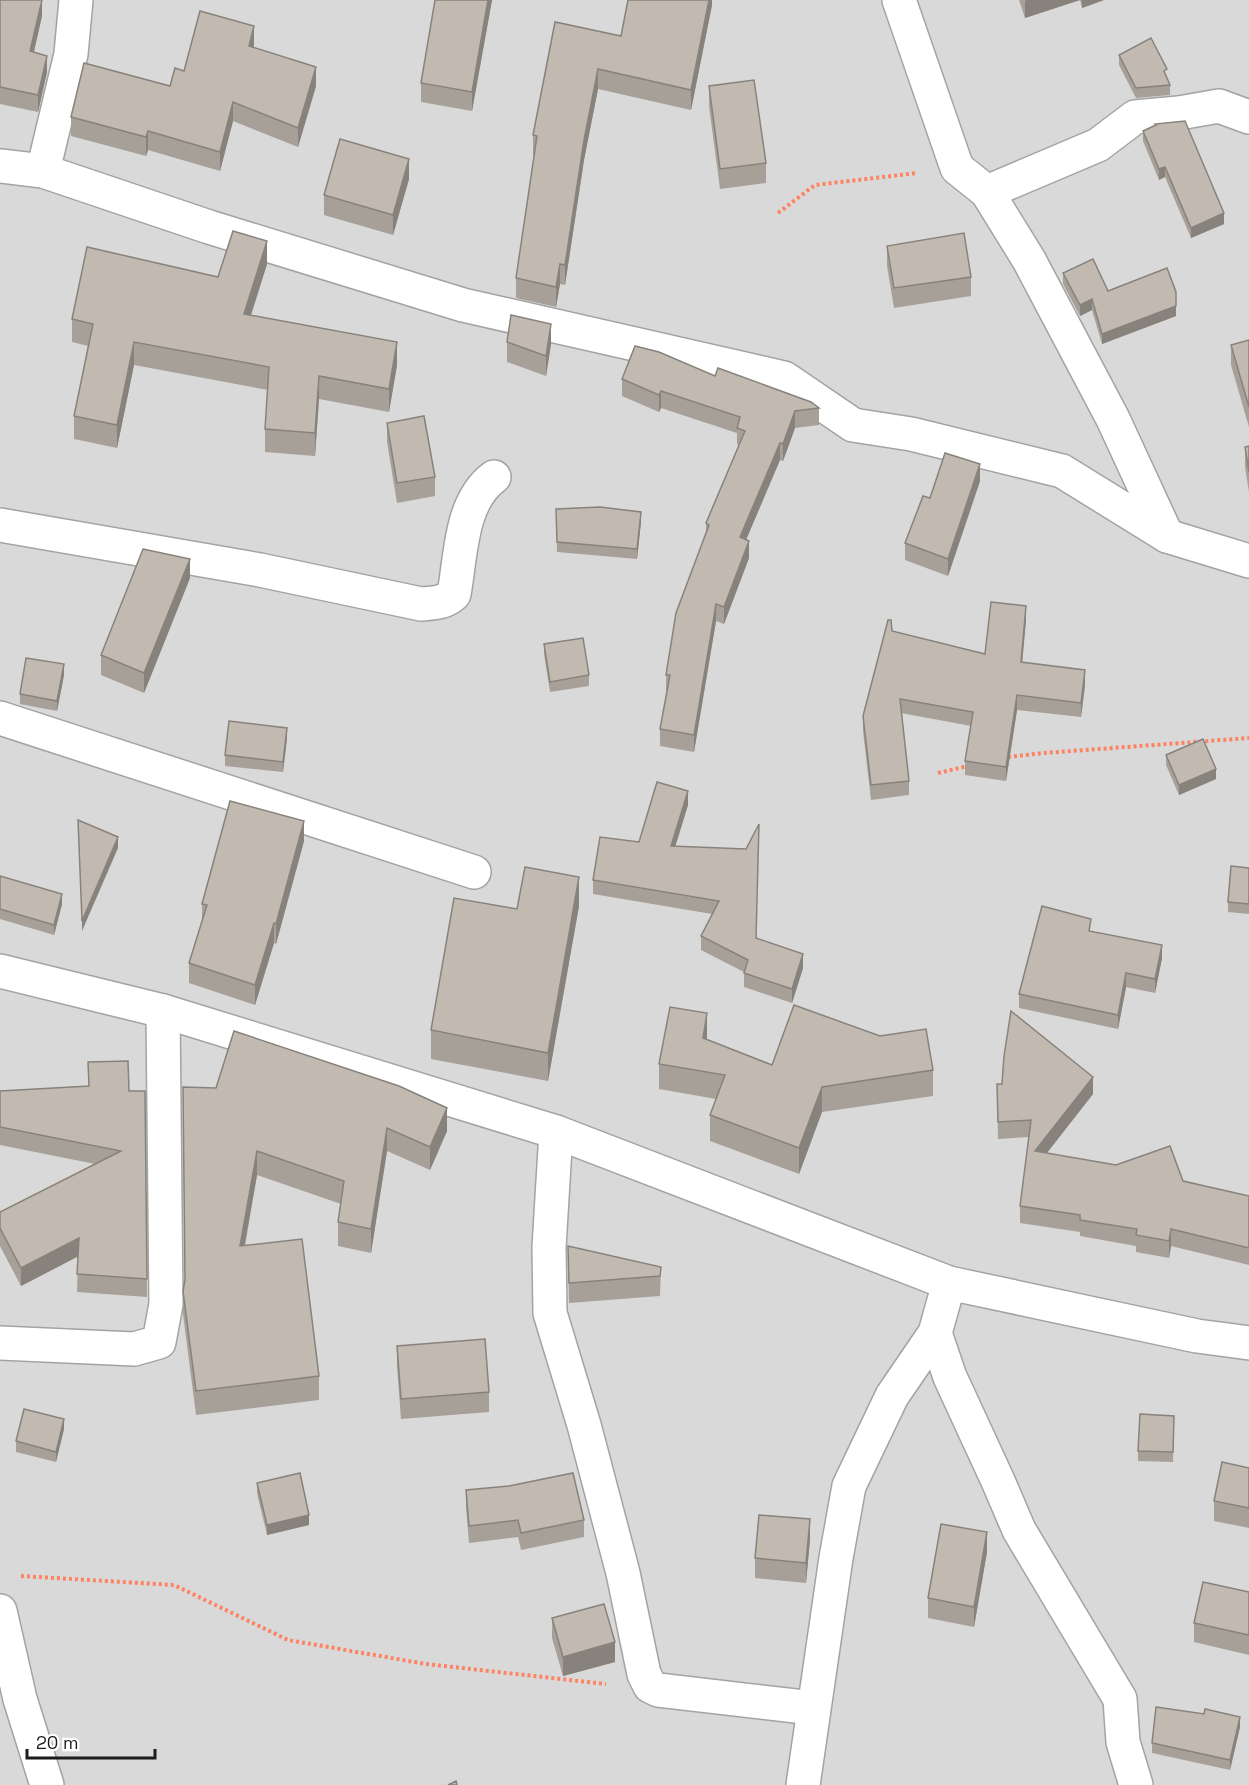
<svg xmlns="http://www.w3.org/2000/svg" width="1249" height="1785" viewBox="0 0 1249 1785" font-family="'Space Grotesk',sans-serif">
  <rect width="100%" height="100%" fill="#eeebe1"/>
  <rect fill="#dad9d9" x="0" y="0" width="1249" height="1785"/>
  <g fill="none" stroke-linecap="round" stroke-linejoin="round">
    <defs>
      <g id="minor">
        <path d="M899,0L957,168L987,192L1029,260L1113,419L1167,536"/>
        <path d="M0,166L43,171L209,227L463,305L784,378L853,425L911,434L1062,471L1167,536L1249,561"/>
        <path d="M43,171L71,54L76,0"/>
        <path d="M987,192L1098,145L1135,117L1179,113L1219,106L1249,117"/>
        <path d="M0,525L260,570L421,604C433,603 445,603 454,594C461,556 460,502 494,477"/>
        <path d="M0,718L474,872"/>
        <path d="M0,971L163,1011L556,1132L949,1283L1197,1336L1249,1343"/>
        <path d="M556,1132L549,1247L550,1313L584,1425L623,1573L644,1674L650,1686L658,1690L813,1708"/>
        <path d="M935,1333L950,1377L998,1481L1019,1530L1120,1699L1123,1742L1136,1785"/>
        <path d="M0,1343L134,1349L159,1342L166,1304L163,1011"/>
        <path d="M0,1611L20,1699L47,1785"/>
        <path d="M803,1785L836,1558L849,1486L892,1396L935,1333L949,1283"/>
      </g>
    </defs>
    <use href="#minor" stroke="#a3a3a3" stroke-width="36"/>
    <g stroke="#fd8363" stroke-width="4" stroke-dasharray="3 3" stroke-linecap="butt">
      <path d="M778,213L815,185L917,173"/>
      <path d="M1008,757L1044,753L1249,738"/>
      <path d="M938,773L968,766"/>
      <path d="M21,1576L174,1585L288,1640L426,1664L606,1684"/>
    </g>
    <use href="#minor" stroke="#fff" stroke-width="33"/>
  </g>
  <g fill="#a7a098">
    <path d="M0,0L42,16L34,52L47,72L38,112L0,104Z"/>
    <path d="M435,0H493V1L492,0L472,111L421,102V83Z"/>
    <path d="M712,0V5L691,110L598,89L584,160L565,285L560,284L556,307L516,298V278L534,155H533V135L621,36Z"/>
    <path d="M1019,0H1104L1082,8L1080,0L1025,18Z"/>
    <path d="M254,45L253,47L316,86L298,147L233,121L220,171L148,150L146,156L71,136V117L170,86L184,71Z"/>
    <path d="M1119,55L1167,79L1170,85V95L1136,98L1119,65Z"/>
    <path d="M709,86L766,163V183L720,189L709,106Z"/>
    <path d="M1155,124L1224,224L1191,238L1165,177L1159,180L1143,141V131L1155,126Z"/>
    <path d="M409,179L393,235L324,215V195Z"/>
    <path d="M887,246L971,277V296L894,308L887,266Z"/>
    <path d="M267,264L251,315L397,365L389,412L319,399L315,456L265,452V429L268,390L134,365L117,448L74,439V416L88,346L72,342V319L218,277Z"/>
    <path d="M1063,273L1108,291L1176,316L1102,344L1092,310L1080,316L1063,284Z"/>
    <path d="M1249,340V427L1231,365V345Z"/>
    <path d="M507,342L551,344L546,376L507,362Z"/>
    <path d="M715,376L819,408V425L795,428L783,461L780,460L746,540L749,558L724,624L716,621L694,752L660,746V729L667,692H666V675L706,533V523L739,445L737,444V433L661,408L659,412L622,396V379Z"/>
    <path d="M387,423L435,477V496L397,503L387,442Z"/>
    <path d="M1249,446V492L1245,467V447Z"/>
    <path d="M980,481L948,576L905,560V543Z"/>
    <path d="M556,509L641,522L637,559L557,552Z"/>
    <path d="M190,578L144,693L101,675V655Z"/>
    <path d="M1026,620L1022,662L1085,685L1081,717L1017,710L1006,781L965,775V761L971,726L901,713L909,781V795L871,800L863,731V716L892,631L985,654Z"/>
    <path d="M544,644L589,675V686L550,692L544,654Z"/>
    <path d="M64,675L57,711L20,704V694Z"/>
    <path d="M287,738L283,772L225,766V755Z"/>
    <path d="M1166,755L1216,779L1179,795L1166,765Z"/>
    <path d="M688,805L675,847L757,938L803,968L792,1003L744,987V972L701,950V936L712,914L593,894V880L639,842Z"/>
    <path d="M304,841L276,944L274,943L255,1005L189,983V963L202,921V904Z"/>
    <path d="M1249,868V914L1228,912V902Z"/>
    <path d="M0,876L62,904L54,935L0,919Z"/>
    <path d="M579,906L548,1081L431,1059V1030L517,909Z"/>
    <path d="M1091,931L1162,958L1155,993L1126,987L1118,1029L1019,1008V994Z"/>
    <path d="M707,1040L772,1065L933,1070V1096L822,1112L799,1174L710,1141V1115L716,1099L659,1089V1064Z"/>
    <path d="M88,1062L129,1091H145L147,1297L77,1292L78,1256L21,1286L0,1246V1212L95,1164L0,1145V1091L89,1086Z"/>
    <path d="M997,1084L1093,1094L1047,1153L1183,1181L1249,1196V1265L1171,1246L1169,1258L1136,1252V1246L1080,1236V1232L1020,1223V1206L1029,1137L998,1139Z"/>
    <path d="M183,1087L447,1131L430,1170L387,1151L371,1253L338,1246V1222L341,1204L257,1175L245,1246L319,1376V1400L196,1415L183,1314V1291L185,1282Z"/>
    <path d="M568,1246L661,1267L660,1296L569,1303Z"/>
    <path d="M397,1346L489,1392V1412L401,1419L397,1366Z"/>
    <path d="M1174,1416L1173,1462L1138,1461V1451Z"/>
    <path d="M64,1429L56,1462L16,1452V1441Z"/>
    <path d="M1249,1468V1528L1214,1521V1501Z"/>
    <path d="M257,1483L309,1525L267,1535L257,1493Z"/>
    <path d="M466,1490L584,1520V1537L521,1550L518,1537L469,1543L466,1507Z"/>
    <path d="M810,1539L806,1583L755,1578V1558Z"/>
    <path d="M987,1552L974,1627L928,1618V1598Z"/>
    <path d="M1249,1592V1655L1194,1642V1623Z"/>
    <path d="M552,1618L615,1662L563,1676L552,1638Z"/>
    <path d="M1204,1714L1240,1727L1230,1770L1152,1753V1743Z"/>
  </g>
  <g fill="#88827c">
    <path d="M42,0V16L30,68V51Z"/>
    <path d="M488,0H492L472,111V92Z"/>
    <path d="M709,0H712V5L691,110V90Z"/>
    <path d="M1027,0H1080L1025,18V1Z"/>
    <path d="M1082,0H1104L1082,8Z"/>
    <path d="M254,26V45L249,65V46Z"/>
    <path d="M47,56V72L38,112V95Z"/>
    <path d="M316,67V86L298,147V128Z"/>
    <path d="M598,69V89L584,160L565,285V265L584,140Z"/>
    <path d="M233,102V121L220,171V152Z"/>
    <path d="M148,131V150L146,156V137Z"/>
    <path d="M409,159V179L393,235V215Z"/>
    <path d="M1165,167V177L1159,180V169Z"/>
    <path d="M1224,213V224L1191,238V228Z"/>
    <path d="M267,241V264L244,337V314Z"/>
    <path d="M560,264V284L556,307V287Z"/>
    <path d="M1092,299V310L1080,316V305Z"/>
    <path d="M1176,306V316L1102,344V334Z"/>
    <path d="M551,324V344L546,376V356Z"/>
    <path d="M134,342V365L117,448V425Z"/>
    <path d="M397,342V365L389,412V389Z"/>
    <path d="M319,376V399L315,456V433Z"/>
    <path d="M661,391V408L659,412V395Z"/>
    <path d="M795,411V428L783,461V444Z"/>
    <path d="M780,443V460L740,554V537Z"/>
    <path d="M980,464V481L948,576V559Z"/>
    <path d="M641,512V522L637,559V549Z"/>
    <path d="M749,541V558L724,624V607Z"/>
    <path d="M190,559V578L144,693V673Z"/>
    <path d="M716,604V621L694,752V735Z"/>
    <path d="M1026,606V620L1021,676V662Z"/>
    <path d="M64,664V675L57,711V701Z"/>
    <path d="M1085,670V685L1081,717V703Z"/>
    <path d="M1017,695V710L1006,781V767Z"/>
    <path d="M287,728V738L283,772V762Z"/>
    <path d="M1216,769V779L1179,795V785Z"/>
    <path d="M688,791V805L671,860V846Z"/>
    <path d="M304,821V841L276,944V924Z"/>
    <path d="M118,837V848L82,931V921Z"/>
    <path d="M579,877V906L548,1081V1053Z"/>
    <path d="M62,894V904L54,935V925Z"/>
    <path d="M274,923V943L255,1005V985Z"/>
    <path d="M1162,945V958L1155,993V979Z"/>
    <path d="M803,954V968L792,1003V989Z"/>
    <path d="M1126,973V987L1118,1029V1015Z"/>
    <path d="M707,1013V1039L703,1064V1038Z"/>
    <path d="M1093,1077V1094L1035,1168V1151Z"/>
    <path d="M822,1087V1112L799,1174V1148Z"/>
    <path d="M447,1108V1131L430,1170V1147Z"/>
    <path d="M387,1128V1151L371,1253V1229Z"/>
    <path d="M257,1151V1175L240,1270V1246Z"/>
    <path d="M1171,1229V1246L1169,1258V1241Z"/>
    <path d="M79,1238V1256L21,1286V1268Z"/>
    <path d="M64,1419V1429L56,1462V1452Z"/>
    <path d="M309,1515V1525L267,1535V1525Z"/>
    <path d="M810,1519V1539L806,1583V1563Z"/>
    <path d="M987,1532V1552L974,1627V1607Z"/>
    <path d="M615,1642V1662L563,1676V1657Z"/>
    <path d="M1240,1717V1727L1230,1770V1760Z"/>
  </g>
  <g fill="#c2bab1" stroke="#88827c" stroke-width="1.5">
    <path d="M0,0H42L30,51L47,56L38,95L0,87Z"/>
    <path d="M435,0H488L472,92L421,83Z"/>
    <path d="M628,0H709L691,90L598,69L584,140L565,265L560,264L556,287L516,278L537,136L533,135L555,22L621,36Z"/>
    <path d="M200,11L254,26L249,46L316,67L298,128L233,102L220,152L148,131L146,137L71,117L84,63L170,86L175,68L184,71Z"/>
    <path d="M1151,38L1167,69L1164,71L1170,85L1136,88L1119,55Z"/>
    <path d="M754,80L766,163L720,169L709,86Z"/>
    <path d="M1185,121L1224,213L1191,228L1165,167L1159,169L1143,131L1156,125L1155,124Z"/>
    <path d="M340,139L409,159L393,215L324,195Z"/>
    <path d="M233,231L267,241L244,314L397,342L389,389L319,376L315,433L265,429L269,367L134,342L117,425L74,416L93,324L72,319L87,247L218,277Z"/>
    <path d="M964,233L971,277L894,288L887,246Z"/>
    <path d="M1093,259L1108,291L1167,268L1176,292V306L1102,334L1092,299L1080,305L1063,273Z"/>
    <path d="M511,315L551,324L546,356L507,342Z"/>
    <path d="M1249,340V407L1231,345Z"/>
    <path d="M635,346L659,352L715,376L718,368L811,402L819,408L795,411L783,444L780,443L740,537L749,541L724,607L716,604L694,735L660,729L670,675H666L676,613L709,525L706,523L745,431L737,428L740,417L661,391L659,395L622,379Z"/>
    <path d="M424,416L435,477L397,483L387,423Z"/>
    <path d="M1249,446V472L1245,447Z"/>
    <path d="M945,453L980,464L948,559L905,543L923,496L930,498Z"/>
    <path d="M600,507L641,512L637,549L557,542L556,509Z"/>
    <path d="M143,549L190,559L144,673L101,655Z"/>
    <path d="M991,602L1026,606L1021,662L1085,670L1081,703L1017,695L1006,767L965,761L973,712L900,699L909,781L871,785L863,716L888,620H891L892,631L985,654Z"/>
    <path d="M583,638L589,675L550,682L544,644Z"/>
    <path d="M26,658L64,664L57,701L20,694Z"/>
    <path d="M229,721L287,728L283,762L225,755Z"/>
    <path d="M1203,739L1216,769L1179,785L1166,755Z"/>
    <path d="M657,782L688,791L671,846L746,849L759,824L756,938L803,954L792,989L744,973L748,960L701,936L719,901L593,880L600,837L639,842Z"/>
    <path d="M230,801L304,821L276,924L274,923L255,985L189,963L207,905L202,904Z"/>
    <path d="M78,820L118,837L82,921Z"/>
    <path d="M1231,866L1249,868V904L1228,902Z"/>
    <path d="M525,867L579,877L548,1053L431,1030L454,898L517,909Z"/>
    <path d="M0,876L62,894L54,925L0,909Z"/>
    <path d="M1042,906L1091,919L1089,931L1162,945L1155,979L1126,973L1118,1015L1019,994Z"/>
    <path d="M794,1005L880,1036L926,1029L933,1070L822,1087L799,1148L710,1115L725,1075L659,1064L670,1007L707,1013L703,1038L772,1065Z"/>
    <path d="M1011,1011L1093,1077L1035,1151L1116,1165L1170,1146L1183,1181L1249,1196V1248L1171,1229L1169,1241L1136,1235L1137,1229L1080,1220V1215L1020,1206L1031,1120L998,1122L997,1084H1002L1004,1056Z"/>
    <path d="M234,1031L399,1086L447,1108L430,1147L387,1128L371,1229L338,1222L344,1181L257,1151L240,1246L302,1239L319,1376L196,1391L183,1291L185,1280L183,1087L216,1088Z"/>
    <path d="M128,1061L129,1091H145L147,1279L77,1274L79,1238L21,1268L0,1228V1212L121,1151L0,1127V1091L89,1086L88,1062Z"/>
    <path d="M568,1246L661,1267L660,1276L569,1283Z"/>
    <path d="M485,1339L489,1392L401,1399L397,1346Z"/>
    <path d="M24,1409L64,1419L56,1452L16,1441Z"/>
    <path d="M1140,1414L1174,1416L1173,1452L1138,1451Z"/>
    <path d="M1222,1462L1249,1468V1508L1214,1501Z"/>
    <path d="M300,1473L309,1515L267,1525L257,1483Z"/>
    <path d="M573,1473L584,1520L521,1533L518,1520L469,1526L466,1490L509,1486Z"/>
    <path d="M759,1515L810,1519L806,1563L755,1558Z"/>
    <path d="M941,1524L987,1532L974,1607L928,1598Z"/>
    <path d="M1203,1582L1249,1592V1635L1194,1623Z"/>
    <path d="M604,1604L615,1642L563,1657L552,1618Z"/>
    <path d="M1156,1707L1204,1714L1205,1709L1240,1717L1230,1760L1152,1743Z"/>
    <path d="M456,1781L457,1785H448Z"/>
  </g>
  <path d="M27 1749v9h128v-9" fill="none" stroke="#1c1c1c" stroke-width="3"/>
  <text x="36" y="1749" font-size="18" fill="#1c1c1c" stroke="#ffffff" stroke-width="4.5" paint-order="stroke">20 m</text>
</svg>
